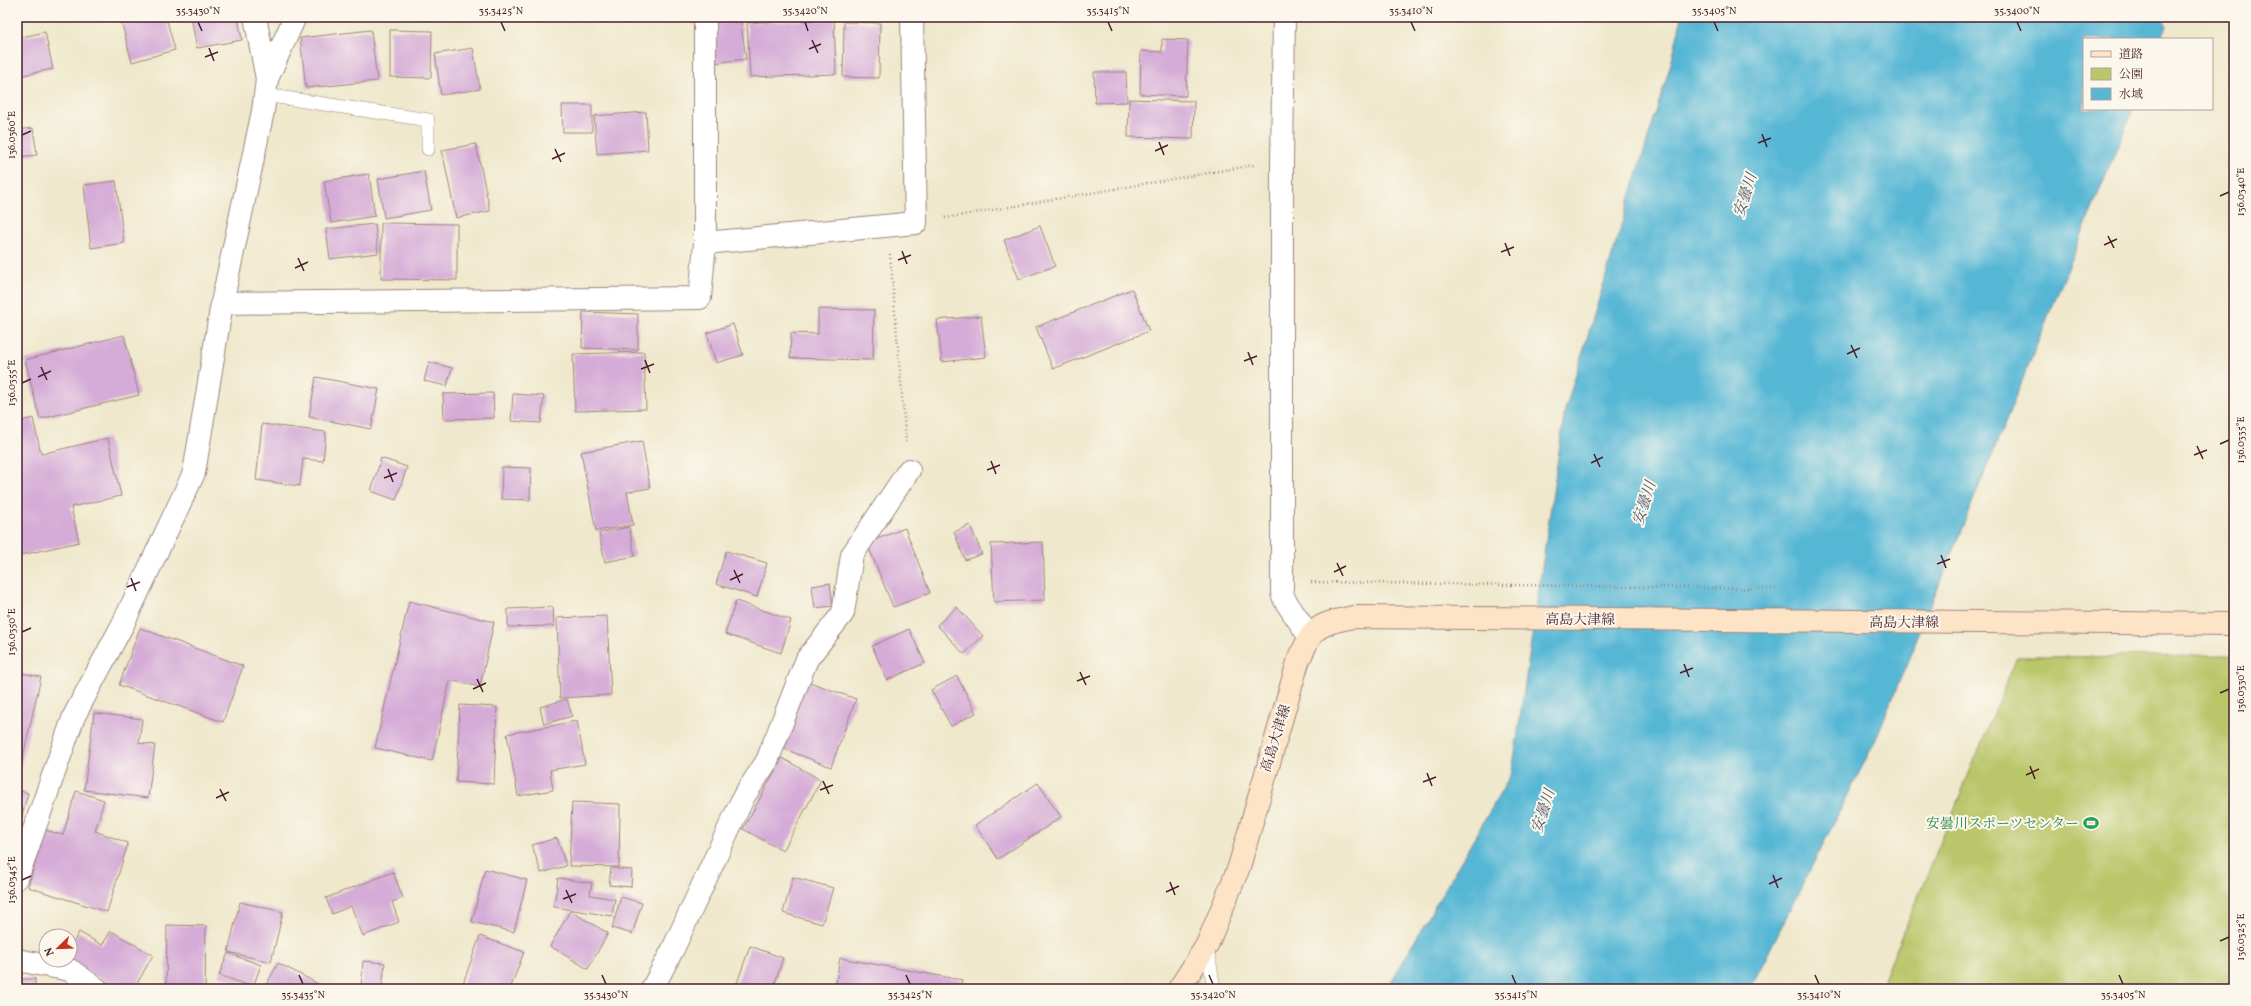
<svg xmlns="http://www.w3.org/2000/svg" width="2251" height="1006" viewBox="0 0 2251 1006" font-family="Vollkorn,'Noto Serif JP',serif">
  <rect width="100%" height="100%" fill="#fbf7ec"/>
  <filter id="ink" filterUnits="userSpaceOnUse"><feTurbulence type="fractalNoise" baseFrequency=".025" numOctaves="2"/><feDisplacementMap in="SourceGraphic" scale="8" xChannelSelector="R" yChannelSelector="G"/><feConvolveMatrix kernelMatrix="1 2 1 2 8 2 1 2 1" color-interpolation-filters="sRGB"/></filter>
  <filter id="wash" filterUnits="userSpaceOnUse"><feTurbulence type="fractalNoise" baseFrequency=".012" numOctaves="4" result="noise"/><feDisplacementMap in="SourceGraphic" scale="16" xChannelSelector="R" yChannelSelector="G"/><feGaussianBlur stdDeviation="0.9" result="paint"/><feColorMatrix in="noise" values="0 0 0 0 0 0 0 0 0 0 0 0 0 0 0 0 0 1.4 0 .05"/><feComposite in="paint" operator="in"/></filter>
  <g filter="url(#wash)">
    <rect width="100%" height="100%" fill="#efe8cc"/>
    <path fill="#b9c669" stroke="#82724a" d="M2234,656V989H1880L2017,657Z"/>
    <path fill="#57b7d5" stroke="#506b80" d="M1682,17H2162L2167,26L2162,39H2084V109H2133L1875,741L1750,989H1387L1512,773L1565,410L1672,60Z"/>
    <g id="blocks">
      <g fill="#d5acd7">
        <path d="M120,17H166L175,50L132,62Z"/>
        <path d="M191,17H238L242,40L197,48Z"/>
        <path d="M707,17H740L746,59L714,63Z"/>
        <path d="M834,19L836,74L750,77L747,23Z"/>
        <path d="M844,22L880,23L879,78L843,77Z"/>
        <path d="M371,30L377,81L306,88L300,38Z"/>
        <path d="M390,30L432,31L431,78L390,77Z"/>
        <path d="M45,32L53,69L23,75L17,38Z"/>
        <path d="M1162,39L1188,40L1186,96L1140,94L1141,51L1162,52Z"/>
        <path d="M473,48L480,89L441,95L435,54Z"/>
        <path d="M1094,72H1126L1127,102L1095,103Z"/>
        <path d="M1129,99L1194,101L1193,139L1128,137Z"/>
        <path d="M562,105H592V132H563Z"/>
        <path d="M646,112L648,150L597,154L594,116Z"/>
        <path d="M33,128L37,155L17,157V130Z"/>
        <path d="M476,144L490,211L456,218L442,150Z"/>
        <path d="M424,171L431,210L384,218L378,179Z"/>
        <path d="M369,174L375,216L331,223L324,181Z"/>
        <path d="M116,181L124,243L91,248L84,185Z"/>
        <path d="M381,223L457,224V280L381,279Z"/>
        <path d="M375,224L378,253L330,259L326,229Z"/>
        <path d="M1040,226L1055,266L1019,279L1004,240Z"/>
        <path d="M1132,289L1149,331L1053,369L1036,327Z"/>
        <path d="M818,309L874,310L873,360L790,358L791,333L818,334Z"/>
        <path d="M583,312L638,314V350L582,348Z"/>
        <path d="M981,316L986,357L942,362L937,320Z"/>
        <path d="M733,324L743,355L716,363L707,333Z"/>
        <path d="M124,335L139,395L40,419L25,360Z"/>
        <path d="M644,352L646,409L575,411L573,354Z"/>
        <path d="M429,362L452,368L447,386L424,381Z"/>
        <path d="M316,377L379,389L371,429L309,417Z"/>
        <path d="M493,393L494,418L444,419L443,394Z"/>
        <path d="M513,394L544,396L541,423L511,421Z"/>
        <path d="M33,418L41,454L108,438L121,496L71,507L79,542L17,556V422Z"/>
        <path d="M262,424L326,432L323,461L303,459L300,486L256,480Z"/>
        <path d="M642,441L650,488L627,492L633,525L596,531L581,452Z"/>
        <path d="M381,458L407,467L396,500L371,491Z"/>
        <path d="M502,467L531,468L530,500L501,499Z"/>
        <path d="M970,525L982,554L965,560L954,532Z"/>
        <path d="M629,527L635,556L605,562L599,533Z"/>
        <path d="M905,528L930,593L893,607L867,543Z"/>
        <path d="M1043,542L1045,600L994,602L991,544Z"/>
        <path d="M726,551L767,563L757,597L716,584Z"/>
        <path d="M830,583L833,606L815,608L812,586Z"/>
        <path d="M409,601L494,622L480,687L450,680L432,761L375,748Z"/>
        <path d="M736,601L791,620L781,653L725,634Z"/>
        <path d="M553,607L554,626L508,627V609Z"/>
        <path d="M957,607L983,636L964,654L937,625Z"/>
        <path d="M607,616L611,695L560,698L557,618Z"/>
        <path d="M140,628L243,666L223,722L119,685Z"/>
        <path d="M909,629L925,663L887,680L872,646Z"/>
        <path d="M17,672L41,677L20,770L17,769Z"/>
        <path d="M957,676L976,713L951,726L931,690Z"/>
        <path d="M804,680L856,699L831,767L779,747Z"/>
        <path d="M567,699L572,716L544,724L540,707Z"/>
        <path d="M460,705L497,707L494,784L456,782Z"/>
        <path d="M94,713L142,719L139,743L155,745L148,798L84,790Z"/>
        <path d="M577,721L585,764L550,770L553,790L518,796L507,734Z"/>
        <path d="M782,758L821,780L783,851L743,829Z"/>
        <path d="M1038,783L1061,817L998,859L975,825Z"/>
        <path d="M17,790L28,793L17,833Z"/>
        <path d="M76,791L104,800L95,831L128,843L107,912L28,887L45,830L63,835Z"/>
        <path d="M572,802L620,804L619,867L569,866Z"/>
        <path d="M557,838L566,866L541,873L532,845Z"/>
        <path d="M611,868L632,870L631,887L609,885Z"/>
        <path d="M485,869L527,880L514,932L472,922Z"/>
        <path d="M393,872L403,898L392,902L399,922L363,936L351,906L332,914L326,898Z"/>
        <path d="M793,877L833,888L822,924L783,913Z"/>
        <path d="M558,878L592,883L590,895L615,899L612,916L554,907Z"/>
        <path d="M621,897L642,903L632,934L612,928Z"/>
        <path d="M240,902L283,912L271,962L228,952Z"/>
        <path d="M570,911L608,933L588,969L550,946Z"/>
        <path d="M167,925L206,926L205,989H166Z"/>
        <path d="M111,931L153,955L134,989H118L70,961V948L79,932L102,945Z"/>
        <path d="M480,936L524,952L510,989H461Z"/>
        <path d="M750,946L783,958L773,989H735Z"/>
        <path d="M228,953L261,965L253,987L219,975Z"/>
        <path d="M840,958L962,980L960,989H835Z"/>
        <path d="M363,961L385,963L382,989H361Z"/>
        <path d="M278,963L328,989H264Z"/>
        <rect x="17" y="979" width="18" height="10"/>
      </g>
    </g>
  </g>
  <g filter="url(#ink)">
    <use href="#blocks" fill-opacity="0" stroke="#9c847c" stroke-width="1"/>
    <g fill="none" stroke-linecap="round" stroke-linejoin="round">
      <defs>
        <g id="lane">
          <path d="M265,95L428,120V149"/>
          <path d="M1207,945L1214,989"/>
        </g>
        <g id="street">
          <path d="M255,17L267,79"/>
          <path d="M1284,17L1282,161V592L1284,599L1309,636"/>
          <path d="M705,243L916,223L912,17"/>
          <path d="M222,303L700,298L705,243V17"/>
          <path d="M17,878L74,716L123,624L194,473L222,303L263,111L267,79L295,17"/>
          <path d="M17,960L70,970L97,989"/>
          <path d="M652,989L673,949L744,796L767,761L807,659L843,613L852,555L909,470"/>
        </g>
        <path id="secondary" d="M1179,989L1207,945L1239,867L1298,662C1313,627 1315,625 1353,617L2234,624"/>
      </defs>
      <use href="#lane" stroke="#9c847c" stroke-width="14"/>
      <use href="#street" stroke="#9c847c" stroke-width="24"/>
      <use href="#secondary" stroke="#9c847c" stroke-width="24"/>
      <g stroke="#9c847c" stroke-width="2.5" stroke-dasharray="1 3" stroke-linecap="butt">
        <path d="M945,218L1254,165"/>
        <path d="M890,254L906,442"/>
        <path d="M1311,582L1778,589"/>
      </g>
      <use href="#lane" stroke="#fff" stroke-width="13"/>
      <use href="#street" stroke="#fff" stroke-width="22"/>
      <use href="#secondary" stroke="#fee4c6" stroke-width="22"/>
    </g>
  </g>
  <path fill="none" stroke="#4a1f2b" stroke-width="1.5" d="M198,22L202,31M501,22L505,31M805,22L808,31M1108,22L1112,31M1411,22L1415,31M1714,22L1718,31M2017,22L2021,31M812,40L818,53M209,48L214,61M809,49L821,44M205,57L218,52M1762,134L1767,147M22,135L31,131M1159,142L1164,155M1758,143L1771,138M555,149L561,162M1155,151L1168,145M552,159L565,153M2220,196L2229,192M2108,236L2114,248M1505,243L1510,256M2104,245L2117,239M902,251L907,264M1501,252L1514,247M298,258L304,271M898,260L911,255M295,268L308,262M1851,345L1857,358M1248,352L1253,365M1847,354L1860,348M645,360L650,373M1244,361L1257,356M41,367L47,380M641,369L654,364M38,377L51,371M22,383L31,379M2220,444L2229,440M2197,446L2203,459M1594,454L1600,467M2194,455L2207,450M991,461L996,474M1591,463L1603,457M388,469L393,482M987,470L1000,465M384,478L397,473M1941,555L1946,568M1337,563L1343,576M1937,564L1950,559M734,570L740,583M1334,572L1346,566M131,578L136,591M730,580L743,574M127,587L140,582M22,632L31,628M1684,664L1689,677M1080,672L1086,685M1680,673L1693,668M477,679L483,692M1077,681L1090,676M473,689L486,683M2220,693L2229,689M2030,766L2035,779M1427,773L1432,786M2026,775L2039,769M823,781L829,794M1423,782L1436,777M220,789L226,801M820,790L833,785M216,798L229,792M1773,875L1778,888M22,880L31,876M1170,882L1175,895M1769,884L1782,878M566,890L572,903M1166,892L1179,886M563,899L576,894M2220,941L2229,937M299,975L303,984M602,975L606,984M906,975L910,984M1209,975L1213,984M1512,975L1516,984M1815,975L1819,984M2119,975L2123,984"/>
  <defs>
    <symbol id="stadium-bare" viewBox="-9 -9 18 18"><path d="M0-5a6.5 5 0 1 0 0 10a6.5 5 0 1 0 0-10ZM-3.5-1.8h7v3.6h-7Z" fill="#2e9e5b" stroke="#fbf7ec" stroke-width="2.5" paint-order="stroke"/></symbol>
  </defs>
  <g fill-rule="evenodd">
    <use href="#stadium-bare" x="2080" y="812" width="22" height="22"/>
  </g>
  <g text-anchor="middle" stroke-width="4" stroke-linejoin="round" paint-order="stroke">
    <g font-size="14" fill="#4a1f2b" stroke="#fbf7ec">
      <text x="1580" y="624">高島大津線</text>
      <text x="1904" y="627">高島大津線</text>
      <text transform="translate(1275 738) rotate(-73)" y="5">高島大津線</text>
    </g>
    <g font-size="14" fill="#27864d" stroke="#fbf7ec" text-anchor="end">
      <text x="2079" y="828">安曇川スポーツセンター</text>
    </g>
    <g font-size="15" font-style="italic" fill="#4f5466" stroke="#fbf7ec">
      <text transform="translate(1745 195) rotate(-72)" y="5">安曇川</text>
      <text transform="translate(1644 503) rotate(-72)" y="5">安曇川</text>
      <text transform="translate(1543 811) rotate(-72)" y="5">安曇川</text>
    </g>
  </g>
  <rect width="2251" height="1006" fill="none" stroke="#fbf7ec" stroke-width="44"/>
  <rect x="2083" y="38" width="130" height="72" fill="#fbf7ec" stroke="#b4a19f"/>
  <rect x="2091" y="51" width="20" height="6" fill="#fee4c6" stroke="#b4a19f"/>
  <text x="2119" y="58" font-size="12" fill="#4a1f2b">道路</text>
  <rect x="2091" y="68" width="20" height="12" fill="#b9c669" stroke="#b4a19f"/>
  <text x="2119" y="78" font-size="12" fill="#4a1f2b">公園</text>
  <rect x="2091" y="88" width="20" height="12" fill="#57b7d5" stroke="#b4a19f"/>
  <text x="2119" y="98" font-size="12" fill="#4a1f2b">水域</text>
  <g transform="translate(58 948) rotate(247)"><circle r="19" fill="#fbf7ec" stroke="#b4a19f"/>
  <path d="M0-3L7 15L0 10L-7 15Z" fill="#c8321e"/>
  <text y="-6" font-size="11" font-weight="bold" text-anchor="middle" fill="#4a1f2b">N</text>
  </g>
  <rect x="22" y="22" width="2207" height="962" fill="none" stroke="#4a1f2b" stroke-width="1.5"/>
  <g font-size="10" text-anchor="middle" fill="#4a1f2b">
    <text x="198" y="14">35.3430°N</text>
    <text x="501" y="14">35.3425°N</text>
    <text x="805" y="14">35.3420°N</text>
    <text x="1108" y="14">35.3415°N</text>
    <text x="1411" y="14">35.3410°N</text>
    <text x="1714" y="14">35.3405°N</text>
    <text x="2017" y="14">35.3400°N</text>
    <text transform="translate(11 135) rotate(-90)" y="4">136.0360°E</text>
    <text transform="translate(2240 192) rotate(-90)" y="4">136.0340°E</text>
    <text transform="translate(11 383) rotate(-90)" y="4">136.0355°E</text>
    <text transform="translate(2240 440) rotate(-90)" y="4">136.0335°E</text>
    <text transform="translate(11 632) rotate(-90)" y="4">136.0350°E</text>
    <text transform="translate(2240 689) rotate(-90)" y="4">136.0330°E</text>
    <text transform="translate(11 880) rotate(-90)" y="4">136.0345°E</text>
    <text transform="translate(2240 937) rotate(-90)" y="4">136.0325°E</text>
    <text x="303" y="998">35.3435°N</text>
    <text x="606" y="998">35.3430°N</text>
    <text x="910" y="998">35.3425°N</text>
    <text x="1213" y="998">35.3420°N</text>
    <text x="1516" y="998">35.3415°N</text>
    <text x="1819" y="998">35.3410°N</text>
    <text x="2123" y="998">35.3405°N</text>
  </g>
</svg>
